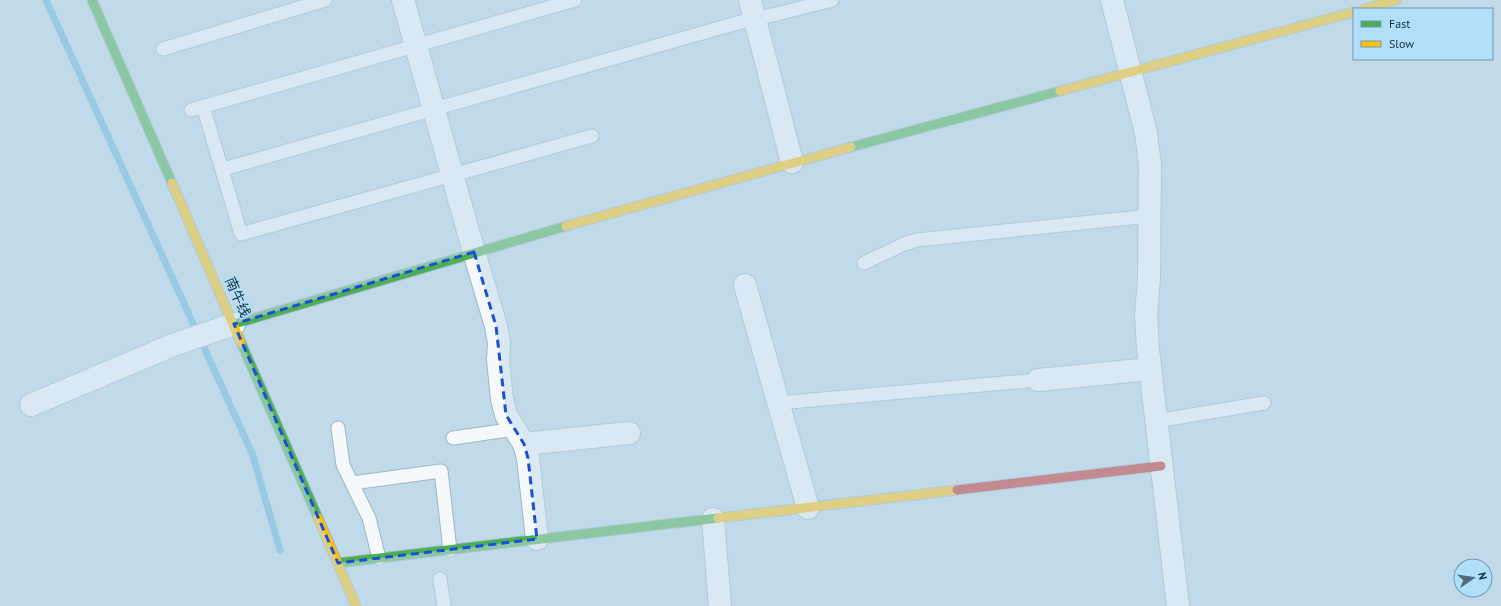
<svg xmlns="http://www.w3.org/2000/svg" width="1501" height="606" viewBox="0 0 1501 606" font-family="'PT Sans','Noto Sans SC',sans-serif">
  <rect width="100%" height="100%" fill="#c1dae9"/>
  <g fill="none" stroke-linecap="round" stroke-linejoin="round">
    <path stroke="#67b7de" stroke-width="7" d="M46,0L252,453L280,550"/>
    <defs>
      <g id="lane">
        <path d="M163,49L325,0"/>
        <path d="M203,106L241,234L592,136"/>
        <path d="M191,110L575,0"/>
        <path d="M223,169L755,18L773,15L832,0"/>
        <path d="M864,263L904,244L917,240L1150,216"/>
        <path d="M778,403L1038,380"/>
        <path d="M1156,421L1264,403"/>
        <path d="M338,428L343,465L369,518L379,558"/>
        <path d="M453,438L515,429"/>
        <path d="M352,483L441,471L450,550"/>
        <path d="M440,579L444,606"/>
      </g>
      <g id="street">
        <path d="M403,0L474,252L496,326L499,343L498,360L502,399L506,415L524,444L528,458L537,539"/>
        <path d="M750,0L792,162"/>
        <path d="M1112,0L1146,133L1150,165L1149,278L1146,315L1148,349L1178,606"/>
        <path d="M745,285L808,508"/>
        <path d="M1038,380L1150,369"/>
        <path d="M31,405L173,345L234,324"/>
        <path d="M524,444L629,433"/>
        <path d="M713,519L720,606"/>
      </g>
      <g id="fast">
        <path d="M92,0L172,183"/>
        <path d="M851,147L1060,91"/>
        <path d="M234,324L566,226"/>
        <path d="M241,343L318,518"/>
        <path d="M338,563L718,518"/>
      </g>
      <g id="slow">
        <path d="M1364,9L1396,0"/>
        <path d="M1060,91L1354,12"/>
        <path d="M172,183L241,343"/>
        <path d="M566,226L851,147"/>
        <path d="M318,518L356,606"/>
        <path d="M718,518L957,490"/>
      </g>
      <path id="jam" d="M957,490L1161,466"/>
    </defs>
    <use href="#lane" stroke="#9cb7c6" stroke-width="15"/>
    <use href="#street" stroke="#9cb7c6" stroke-width="24"/>
    <use href="#fast" stroke="#9cb7c6" stroke-width="11"/>
    <use href="#slow" stroke="#9cb7c6" stroke-width="11"/>
    <use href="#jam" stroke="#9cb7c6" stroke-width="11"/>
    <path stroke="#cfd7dd" stroke-width="2.5" stroke-dasharray="3 3" stroke-linecap="butt" d="M0,475L26,464L43,446L39,426"/>
    <use href="#lane" stroke="#f6f9fc" stroke-width="13"/>
    <use href="#street" stroke="#f6f9fc" stroke-width="22"/>
    <use href="#fast" stroke="#4caf50" stroke-width="9"/>
    <use href="#slow" stroke="#ffc107" stroke-width="9"/>
    <use href="#jam" stroke="#c62828" stroke-width="9"/>
  </g>
  <path d="M0 0H1501V606H0ZM474,252L496,326L506,415L524,444L528,458L537,539L338,563L234,324Z" fill="#c1dae9" fill-opacity=".55" fill-rule="evenodd"/>
  <path fill="none" stroke="#1d4ed8" stroke-width="3" stroke-dasharray="8 5" stroke-linejoin="round" d="M474,252L496,326L506,415L524,444L528,458L537,539L338,563L234,324Z"/>
  <g text-anchor="middle" stroke-width="3.5" stroke-linejoin="round" paint-order="stroke">
    <g font-size="14" fill="#0e3141" stroke="#b1dff9">
      <text transform="translate(238 297) rotate(66)" y="5">南牛线</text>
    </g>
  </g>
  <rect x="1353" y="8" width="140" height="52" fill="#b1dff9" stroke="#7099af"/>
  <rect x="1361" y="21" width="20" height="6" fill="#4caf50" stroke="#7099af"/>
  <text x="1389" y="28" font-size="12" fill="#0e3141">Fast</text>
  <rect x="1361" y="41" width="20" height="6" fill="#ffc107" stroke="#7099af"/>
  <text x="1389" y="48" font-size="12" fill="#0e3141">Slow</text>
  <g transform="translate(1473 578) rotate(77)"><circle r="19" fill="#b1dff9" stroke="#7099af"/>
  <path d="M0-3L7 15L0 10L-7 15Z" fill="#4d6c7c"/>
  <text y="-6" font-size="11" font-weight="bold" text-anchor="middle" fill="#0e3141">N</text>
  </g>
</svg>
